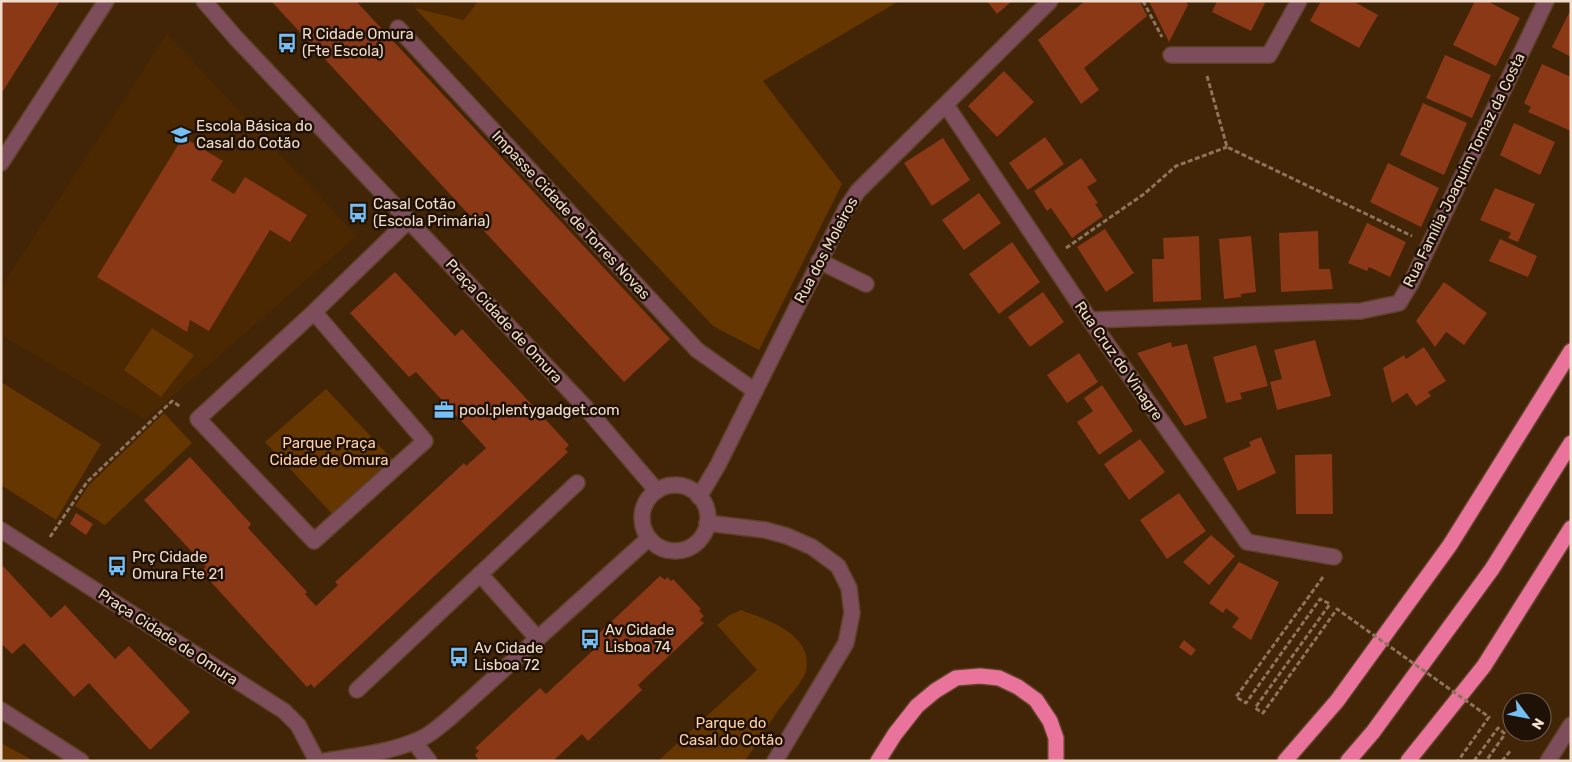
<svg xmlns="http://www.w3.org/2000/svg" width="1572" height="762" viewBox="0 0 1572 762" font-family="Rubik,sans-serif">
  <rect width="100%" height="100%" fill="#422407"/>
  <g fill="#4b2702">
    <path d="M409,1H478L465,20L415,8Z"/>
    <path d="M167,34L357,236L145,420L1,335V287Z"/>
  </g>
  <g fill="#663600">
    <path d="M478,1H899L763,81L842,184L759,350L713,326L415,8L464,20Z"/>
    <path d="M152,328L194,355L161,397L124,370Z"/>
    <path d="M1,382L101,444L56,520L1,485Z"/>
    <path d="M326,389L394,461L335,517L265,442Z"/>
    <path d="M164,413L192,443L105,525L75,506L89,485Z"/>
    <path d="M741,610C768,620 817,636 805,674C801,684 784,702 777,712C766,728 756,745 745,761H658L757,670L717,625L728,616Z"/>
    <path d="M1,743L34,761H1Z"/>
  </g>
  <g fill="#8b3816">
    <path d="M1,1H60L1,94Z"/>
    <path d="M271,1H356L670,339L624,382Z"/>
    <path d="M987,1H1012L997,14Z"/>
    <path d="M1085,1H1140L1147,16L1084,68L1099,90L1081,104L1038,40Z"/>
    <path d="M1149,1H1186L1188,5L1169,42Z"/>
    <path d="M1217,1H1266L1251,31L1212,12Z"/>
    <path d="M1321,1H1353L1378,15L1359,48L1310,21Z"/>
    <path d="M1475,1H1487L1520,18L1496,66L1453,45Z"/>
    <path d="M1569,13H1571V57L1552,47Z"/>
    <path d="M1445,55L1491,75L1472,118L1426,98Z"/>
    <path d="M1542,64L1571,77V131L1528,112L1531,107L1524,103Z"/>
    <path d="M1004,71L1034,102L997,137L968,106Z"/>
    <path d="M1423,103L1467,123L1444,175L1400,155Z"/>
    <path d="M1514,123L1555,142L1540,175L1500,155Z"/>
    <path d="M183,137L223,161L211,180L234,194L245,177L307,215L290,242L270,230L209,331L190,320L187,332L97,277Z"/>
    <path d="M1045,137L1064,164L1028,190L1009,163Z"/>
    <path d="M943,138L970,180L932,206L904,163Z"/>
    <path d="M1081,158L1097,181L1087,187L1098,203L1095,204L1103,216L1072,238L1051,208L1047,211L1034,191Z"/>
    <path d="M1388,163L1439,188L1421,227L1370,202Z"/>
    <path d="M1495,188L1535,204L1518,242L1508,238L1511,233L1480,220Z"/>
    <path d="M979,193L1001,223L964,250L942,220Z"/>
    <path d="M1367,223L1406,242L1390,277L1369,267L1367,271L1348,263Z"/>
    <path d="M1105,229L1134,273L1106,292L1077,247Z"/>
    <path d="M1318,231L1319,269H1330L1333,289L1281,292L1279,233Z"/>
    <path d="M1199,236L1201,300L1153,302L1152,259H1164L1163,238Z"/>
    <path d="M1251,236L1256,292L1241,294V297L1224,299L1219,239Z"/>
    <path d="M1500,239L1537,256L1528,277L1489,261Z"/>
    <path d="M1012,242L1040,282L999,314L969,274Z"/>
    <path d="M395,272L455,336L462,329L569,445L565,449L568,452L314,688L311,684L307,687L201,571L206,567L144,500L190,457L251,524L248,528L307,592L305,594L316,606L338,585L335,582L381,540L464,463L466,466L486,448L416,372L409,377L350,313Z"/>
    <path d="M1444,282L1487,313L1464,345L1446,332L1435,347L1416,321Z"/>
    <path d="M1043,292L1064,322L1030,347L1008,317Z"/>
    <path d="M1315,340L1331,396L1277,410L1270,382L1282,379L1274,350Z"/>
    <path d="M1171,342L1172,347L1187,344L1207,418L1185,426L1137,353Z"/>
    <path d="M1256,345L1268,386L1240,393L1242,399L1226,403L1213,357Z"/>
    <path d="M1424,347L1446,381L1428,392L1431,396L1416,406L1407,393L1392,403L1383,368L1404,355L1406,359Z"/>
    <path d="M1079,353L1098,382L1067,403L1047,375Z"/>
    <path d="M1102,385L1133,431L1099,455L1077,422L1093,411L1084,398Z"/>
    <path d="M1261,437L1276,473L1238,491L1223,458L1251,446L1249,442Z"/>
    <path d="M1140,439L1165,472L1129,500L1104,464Z"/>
    <path d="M1332,454L1333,514H1296L1295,455Z"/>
    <path d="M1179,493L1206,531L1167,559L1140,520Z"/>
    <path d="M76,513L93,524L86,535L70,524Z"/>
    <path d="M1211,535L1235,556L1209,585L1183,562Z"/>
    <path d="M1239,562L1279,582L1251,640L1232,627L1239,618L1226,608L1223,613L1209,603Z"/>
    <path d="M3,566L51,618L65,605L115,659L129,646L190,712L150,750L89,683L74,697L24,643L12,654L1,643V568Z"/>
    <path d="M660,576L665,580L667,577L671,581L673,579L701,609L699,611L704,616L700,620L704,623L638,685L642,690L588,741L582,734L553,761H479L475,755L479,751L475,748L540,688L546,694L600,644L594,638Z"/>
    <path d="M1184,640L1196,650L1191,656L1179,647Z"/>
  </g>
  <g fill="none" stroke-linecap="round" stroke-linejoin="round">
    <defs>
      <g id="minor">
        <path d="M204,1L235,37L586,408L657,491"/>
        <path d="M398,28L697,350L755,391"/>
        <path d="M1171,55H1269L1299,1"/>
        <path d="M946,105L1090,320L1247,542L1334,557"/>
        <path d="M1,163L106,1"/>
        <path d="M819,261L866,284"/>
        <path d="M314,312L425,441L314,541L198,419L314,312L409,220"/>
        <path d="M1090,320L1361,311L1399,303L1411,283L1546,1"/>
        <circle cx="675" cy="518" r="33"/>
        <path d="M699,497L718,465L846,209L858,191L1050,1"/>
        <path d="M707,523L765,530L787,536L812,547L838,566L849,588L852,613L846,643L775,761"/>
        <path d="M1,530L284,711L298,725L317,761"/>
        <path d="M480,574L538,639"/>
        <path d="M357,690L577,483"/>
        <path d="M1,710L81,761"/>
        <path d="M414,742L429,761"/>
        <path d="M325,761C354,756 386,753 413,742C428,737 440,726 452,716L648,539"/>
        <path d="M1548,761L1571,725"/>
      </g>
      <g id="highway">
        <path d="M878,761L895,734L917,706L935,691L956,678L980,676L999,678L1018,687L1036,700L1050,721L1056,738V761"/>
        <path d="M1285,761L1337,701L1450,545L1571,351"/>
        <path d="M1348,761L1373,732L1492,569L1571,443"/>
        <path d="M1408,761L1484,666L1571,528"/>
      </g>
    </defs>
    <use href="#minor" stroke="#5e4227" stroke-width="18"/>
    <use href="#highway" stroke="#5e4227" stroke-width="18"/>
    <g stroke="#8e745d" stroke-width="3" stroke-dasharray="5 2.5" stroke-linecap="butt">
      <path d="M1143,1L1162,37"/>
      <path d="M1207,76L1227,147L1412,236"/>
      <path d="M1066,248L1144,194L1176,166L1227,147"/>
      <path d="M50,537L87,482L172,401L181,407"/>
      <path d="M1474,761L1498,728L1505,734L1486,761"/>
      <path d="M1502,761L1511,750"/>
    </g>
    <use href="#minor" stroke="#7d4d5b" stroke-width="15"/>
    <use href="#highway" stroke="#ea739b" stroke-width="15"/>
    <path stroke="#8e745d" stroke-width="3" stroke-dasharray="5 2.5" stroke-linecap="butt" d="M1323,577L1236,697L1246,703L1320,599L1330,604L1255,708L1263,713L1337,609L1489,717L1458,761"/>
  </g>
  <defs>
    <symbol id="bus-bare" viewBox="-9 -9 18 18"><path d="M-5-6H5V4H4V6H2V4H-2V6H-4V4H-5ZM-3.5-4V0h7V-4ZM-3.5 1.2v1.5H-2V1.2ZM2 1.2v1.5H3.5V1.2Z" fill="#74c0f6" stroke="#1f1106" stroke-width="2.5" paint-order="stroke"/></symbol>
    <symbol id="school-bare" viewBox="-9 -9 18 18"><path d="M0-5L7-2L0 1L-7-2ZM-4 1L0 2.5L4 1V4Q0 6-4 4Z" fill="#74c0f6" stroke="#1f1106" stroke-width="2.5" paint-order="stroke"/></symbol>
    <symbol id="office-bare" viewBox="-9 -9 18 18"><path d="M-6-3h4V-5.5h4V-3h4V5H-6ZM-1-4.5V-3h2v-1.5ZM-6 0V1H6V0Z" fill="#74c0f6" stroke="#1f1106" stroke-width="2.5" paint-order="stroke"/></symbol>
  </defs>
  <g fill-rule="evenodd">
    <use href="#bus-bare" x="273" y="29" width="28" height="28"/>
    <use href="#school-bare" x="167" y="121" width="28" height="28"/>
    <use href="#bus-bare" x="344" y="199" width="28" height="28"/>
    <use href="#office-bare" x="430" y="396" width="28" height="28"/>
    <use href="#bus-bare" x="103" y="552" width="28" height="28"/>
    <use href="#bus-bare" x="576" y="625" width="28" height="28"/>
    <use href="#bus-bare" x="445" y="643" width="28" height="28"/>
  </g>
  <g text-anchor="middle" stroke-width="5" stroke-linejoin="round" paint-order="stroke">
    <g font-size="15" fill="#f1ddcd" stroke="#1f1106" text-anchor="start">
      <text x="302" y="39">R Cidade Omura<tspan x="302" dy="17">(Fte Escola)</tspan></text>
      <text x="196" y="131">Escola Básica do<tspan x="196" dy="17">Casal do Cotão</tspan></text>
      <text x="373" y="209">Casal Cotão<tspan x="373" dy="17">(Escola Primária)</tspan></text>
      <text x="459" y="415">pool.plentygadget.com</text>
      <text x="132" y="562">Prç Cidade<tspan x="132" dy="17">Omura Fte 21</tspan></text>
      <text x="605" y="635">Av Cidade<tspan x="605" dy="17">Lisboa 74</tspan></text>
      <text x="474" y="653">Av Cidade<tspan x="474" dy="17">Lisboa 72</tspan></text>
    </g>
    <g font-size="15" fill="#f1ddcd" stroke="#1f1106">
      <text transform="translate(1464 170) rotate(-64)" y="5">Rua Família Joaquim Tomaz da Costa</text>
      <text transform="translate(571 215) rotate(47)" y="5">Impasse Cidade de Torres Novas</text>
      <text transform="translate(826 250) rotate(-62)" y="5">Rua dos Moleiros</text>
      <text transform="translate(504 321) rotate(47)" y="5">Praça Cidade de Omura</text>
      <text transform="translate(1119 361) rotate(55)" y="5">Rua Cruz do Vinagre</text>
      <text transform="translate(168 637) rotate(33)" y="5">Praça Cidade de Omura</text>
    </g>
    <g font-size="15" fill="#fecfa9" stroke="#1f1106">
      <text x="329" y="448">Parque Praça<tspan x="329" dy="17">Cidade de Omura</tspan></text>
      <text x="731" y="728">Parque do<tspan x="731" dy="17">Casal do Cotão</tspan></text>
    </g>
  </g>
  <rect width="1572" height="762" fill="none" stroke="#f1ddcd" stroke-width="5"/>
  <g transform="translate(1527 717) rotate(122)"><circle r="24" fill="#1f1106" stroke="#736356"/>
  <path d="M0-4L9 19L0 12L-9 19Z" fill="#74c0f6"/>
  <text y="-8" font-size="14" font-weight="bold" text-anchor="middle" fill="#f1ddcd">N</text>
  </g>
</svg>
